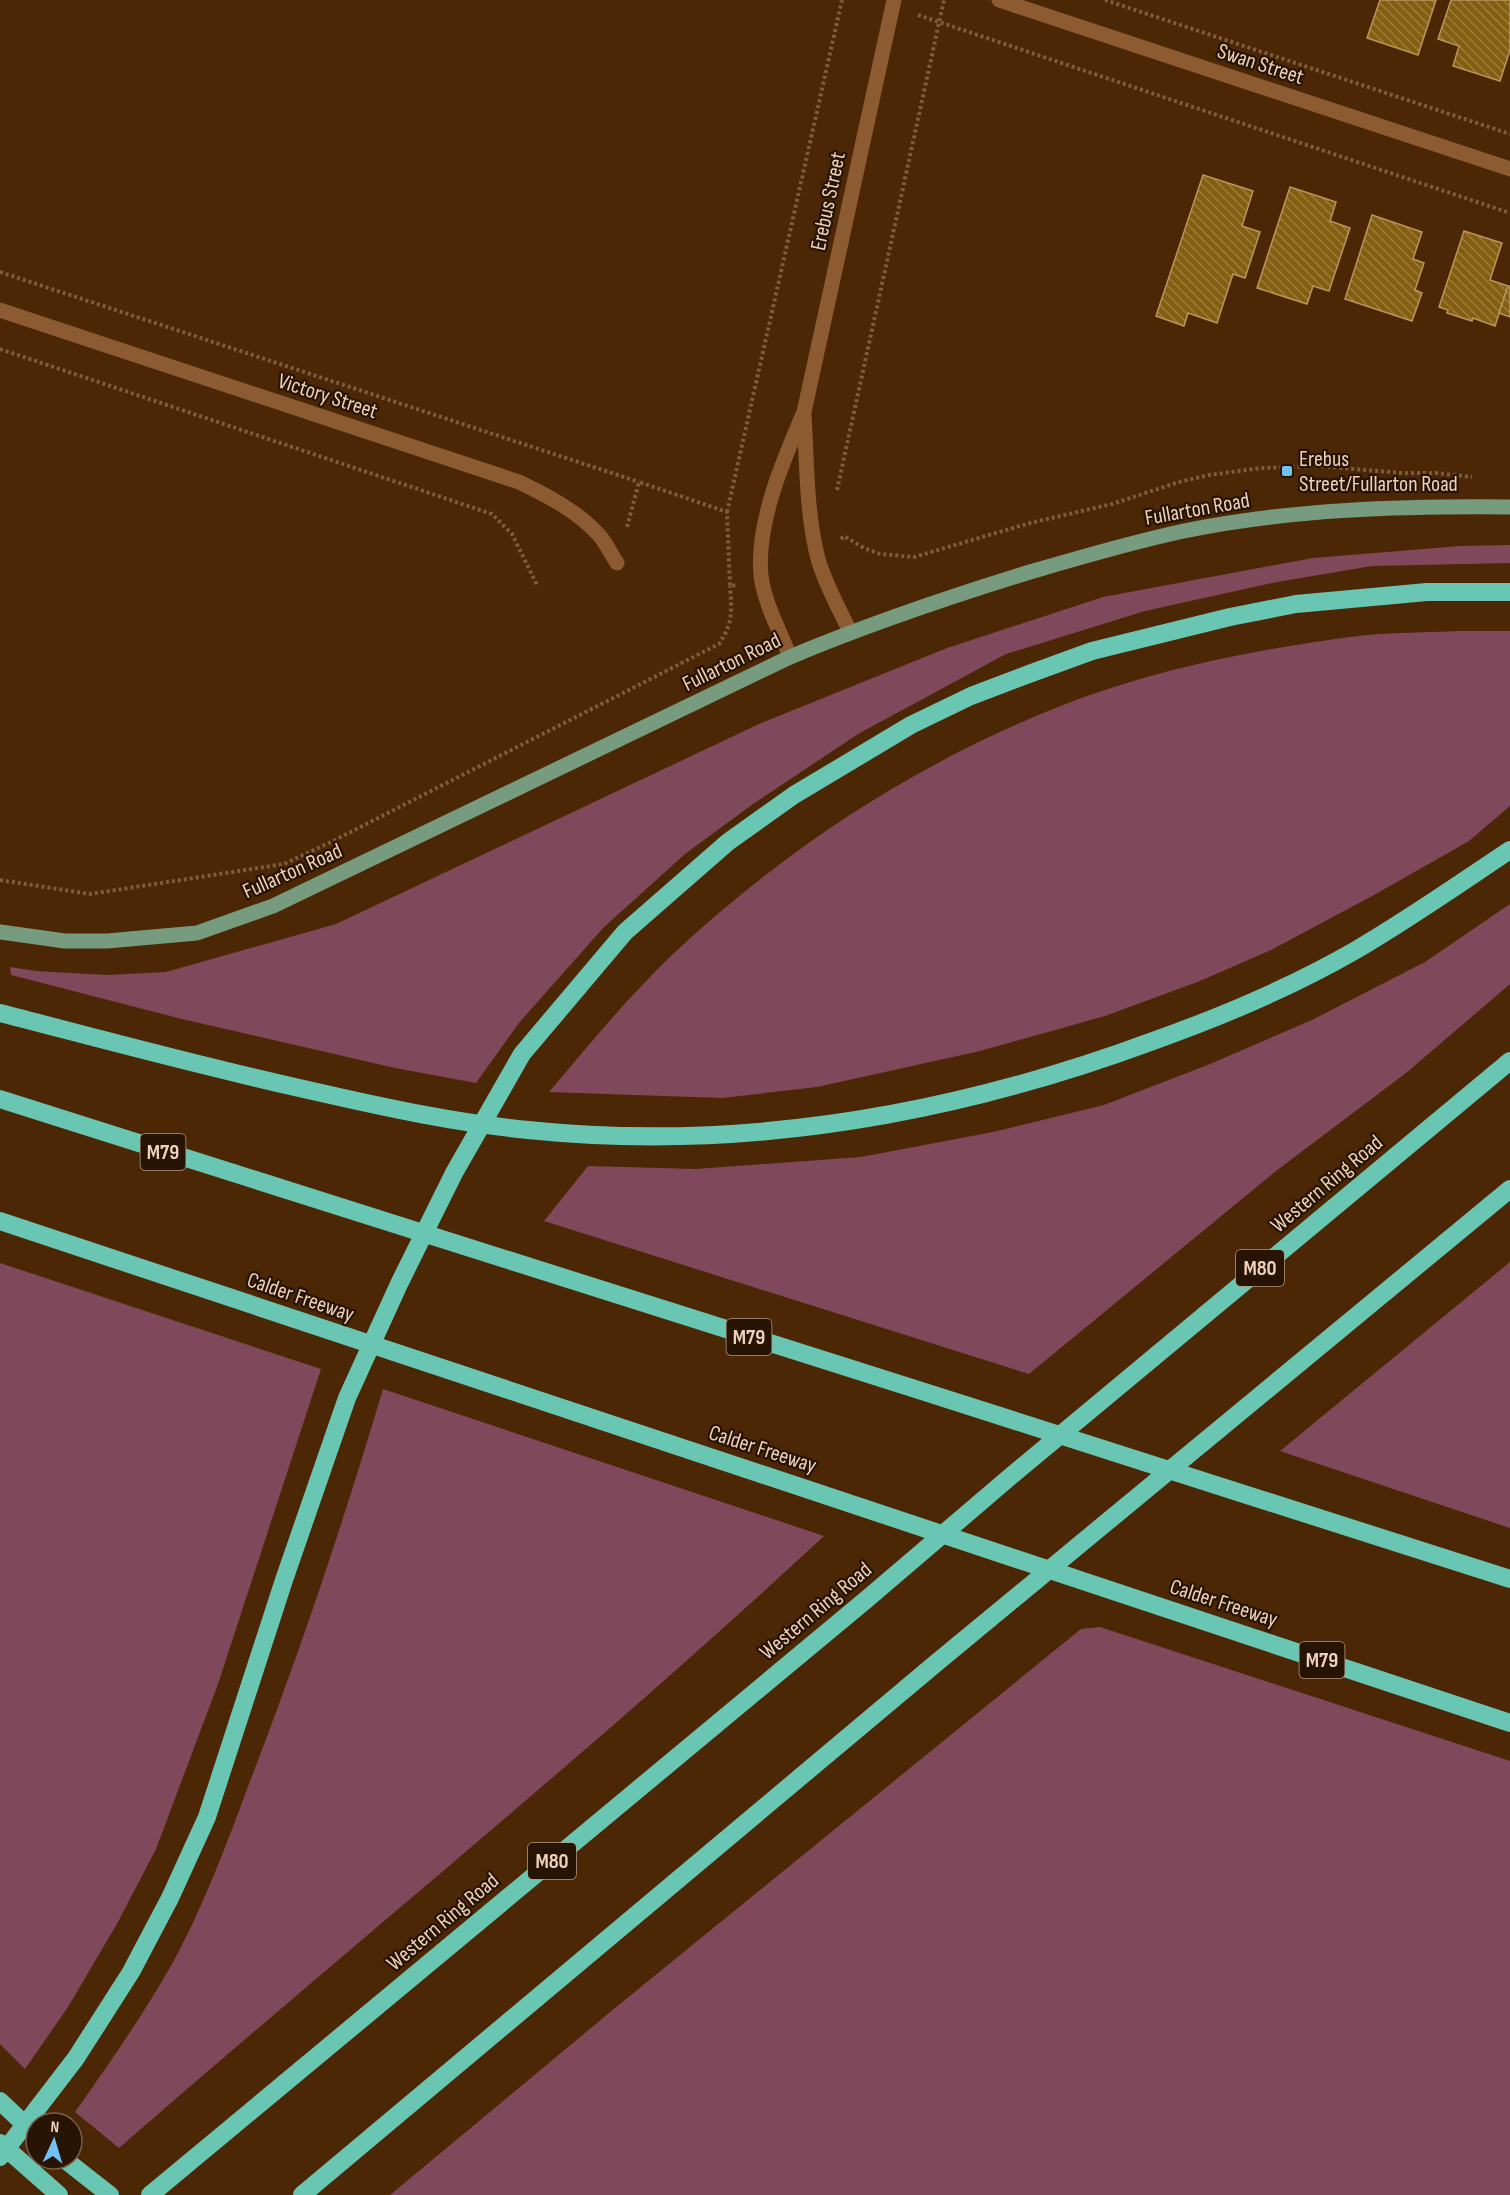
<svg xmlns="http://www.w3.org/2000/svg" width="1510" height="2195" viewBox="0 0 1510 2195" font-family="'Sofia Sans Condensed',sans-serif">
  <defs>
    <pattern id="building-back-hatch" width="6" height="6" patternUnits="userSpaceOnUse" patternTransform="scale(1.5)"><rect width="6" height="6" fill="#845e10"/><path d="M-1 5l2 2M0 0l6 6M5-1l2 2" fill="none" stroke="#9c7b3c"/></pattern>
  </defs>
  <rect width="100%" height="100%" fill="#4b2705"/>
  <g fill="#80485b">
    <path d="M1510,545V563L1372,566L1277,582L1145,611L1006,654L858,734L753,804L685,854L603,928L519,1023L476,1083L395,1068L182,1019L11,975L10,967L36,971L107,975L166,972L336,924L759,724L947,648L1103,597L1313,558L1460,546Z"/>
    <path d="M1456,631H1510V806L1469,841L1374,895L1271,950L1200,981L1105,1016L980,1051L817,1087L722,1098L549,1092C589,1045 628,997 673,954C786,848 918,762 1063,705C1155,669 1253,650 1350,637C1385,632 1421,633 1456,631Z"/>
    <path d="M1510,904V984L1406,1073L1276,1171L1029,1374L544,1221L588,1166L696,1169L861,1157L993,1132L1104,1105L1210,1064L1312,1020L1425,962Z"/>
    <path d="M1510,1262V1528L1280,1451Z"/>
    <path d="M0,1263L321,1369L218,1684L156,1849L118,1922L68,2007L25,2069L0,2044Z"/>
    <path d="M383,1389L824,1536C596,1748 354,1943 119,2148L75,2112C109,2064 143,2015 172,1964C205,1904 228,1840 252,1776C301,1649 344,1520 383,1389Z"/>
    <path d="M1100,1627L1510,1761V2195H390L615,2008L1081,1629Z"/>
  </g>
  <g fill="url(#building-back-hatch)" stroke="#b9965c" stroke-width="1.5">
    <path d="M1380,0H1436L1418,55L1367,38Z"/>
    <path d="M1451,0H1510V50L1500,81L1453,66L1459,46L1438,39Z"/>
    <path d="M1203,175L1253,191L1242,226L1260,232L1245,278L1233,274L1217,323L1188,313L1184,326L1156,316Z"/>
    <path d="M1290,187L1336,202L1330,221L1350,228L1329,291L1313,286L1307,304L1257,288Z"/>
    <path d="M1372,215L1422,232L1413,259L1424,263L1415,290L1422,293L1412,321L1345,299Z"/>
    <path d="M1464,231L1502,243L1490,280L1508,286L1495,326L1473,318L1472,321L1447,313L1448,310L1439,307Z"/>
    <path d="M1508,286L1510,287V317L1499,313Z"/>
  </g>
  <g fill="none" stroke-linecap="round" stroke-linejoin="round">
    <g stroke="#7e5c3e" stroke-width="4" stroke-dasharray="3 3" stroke-linecap="butt">
      <path d="M1105,0L1510,134"/>
      <path d="M918,15L1510,213"/>
      <path d="M0,272L639,482"/>
      <path d="M0,349L492,514L512,534L538,587"/>
      <path d="M837,490L944,0"/>
      <path d="M727,512L842,0"/>
      <path d="M627,527L639,482L727,512L730,586L736,585"/>
      <path d="M841,539L844,536L864,548L880,554L914,557L1030,523L1112,504L1179,482L1209,475L1261,468L1320,466L1401,473H1437L1472,477"/>
      <path d="M0,880L90,894L284,864L333,841L719,644C733,623 732,611 730,586"/>
    </g>
    <g stroke="#8d5b31" stroke-width="15">
      <path d="M999,0L1510,169"/>
      <path d="M0,310L519,482C548,496 577,511 599,535C606,543 611,554 617,563"/>
      <path d="M804,415C807,462 806,512 818,559C825,584 839,608 850,632"/>
      <path d="M790,657C780,631 764,603 761,575C756,523 784,458 804,412L894,0"/>
    </g>
    <path stroke="#779b7f" stroke-width="15" d="M0,932L65,941H107L197,933L273,906L790,657C869,624 949,597 1030,572C1081,557 1132,542 1184,531C1291,509 1402,506 1510,507"/>
    <g stroke="#69c6b3" stroke-width="18">
      <path d="M0,1013C105,1040 211,1069 317,1092C387,1108 457,1123 528,1130C741,1152 953,1115 1153,1041C1223,1016 1292,987 1356,950C1409,919 1459,884 1510,850"/>
      <path d="M0,1099C502,1262 1008,1415 1510,1579"/>
      <path d="M0,1221L1510,1723"/>
      <path d="M0,2101L36,2135"/>
      <path d="M0,2143L59,2195"/>
      <path d="M0,2157L76,2058L131,1972L170,1898L207,1817L284,1580L347,1398L399,1284L454,1173L522,1054L625,932L728,842L794,795L911,725L971,696L1029,674L1092,651L1230,617L1296,604L1427,592H1510"/>
      <path d="M64,2159L110,2195"/>
      <path d="M150,2195L867,1599L1011,1476L1510,1061"/>
      <path d="M302,2195L935,1664L1510,1189"/>
    </g>
  </g>
  <rect fill="#72c1f5" stroke="#281404" stroke-width="2" x="1281" y="465" width="12" height="12" rx="3"/>
  <g text-anchor="middle" stroke-width="4.5" stroke-linejoin="round" paint-order="stroke">
    <g fill="#281404" stroke="#b39885" stroke-width="1.5">
      <rect x="140.5" y="1134" width="45" height="36" rx="4.5"/>
      <rect x="1236" y="1250" width="48" height="36" rx="4.5"/>
      <rect x="726.5" y="1319" width="45" height="36" rx="4.5"/>
      <rect x="1299.5" y="1642" width="45" height="36" rx="4.5"/>
      <rect x="528" y="1843" width="48" height="36" rx="4.5"/>
    </g>
    <g font-size="21" font-weight="bold" fill="#eed1bc">
      <text x="163" y="1159">M79</text>
      <text x="1260" y="1275">M80</text>
      <text x="749" y="1344">M79</text>
      <text x="1322" y="1667">M79</text>
      <text x="552" y="1868">M80</text>
    </g>
    <g font-size="22" fill="#eed1bc" stroke="#281404">
      <text transform="translate(1261 63) rotate(18)" y="8">Swan Street</text>
      <text transform="translate(827 201) rotate(-78)" y="8">Erebus Street</text>
      <text transform="translate(328 395) rotate(18)" y="8">Victory Street</text>
      <text transform="translate(1197 508) rotate(-10)" y="8">Fullarton Road</text>
      <text transform="translate(731 661) rotate(-26)" y="8">Fullarton Road</text>
      <text transform="translate(292 870) rotate(-24)" y="8">Fullarton Road</text>
      <text transform="translate(1326 1183) rotate(-40)" y="8">Western Ring Road</text>
      <text transform="translate(301 1296) rotate(19)" y="8">Calder Freeway</text>
      <text transform="translate(763 1448) rotate(18)" y="8">Calder Freeway</text>
      <text transform="translate(1224 1602) rotate(18)" y="8">Calder Freeway</text>
      <text transform="translate(815 1610) rotate(-40)" y="8">Western Ring Road</text>
      <text transform="translate(442 1921) rotate(-40)" y="8">Western Ring Road</text>
    </g>
    <g font-size="22" fill="#eed1bc" stroke="#281404" text-anchor="start">
      <text x="1299" y="466">Erebus<tspan x="1299" dy="25">Street/Fullarton Road</tspan></text>
    </g>
  </g>
  <g transform="translate(54 2141) rotate(4)"><circle r="28" fill="#281404" stroke="#77604e" stroke-width="1.5"/>
  <path d="M0-4.5L10 22L0 15L-10 22Z" fill="#72c1f5"/>
  <text y="-9" font-size="16" font-weight="bold" text-anchor="middle" fill="#eed1bc">N</text>
  </g>
</svg>
